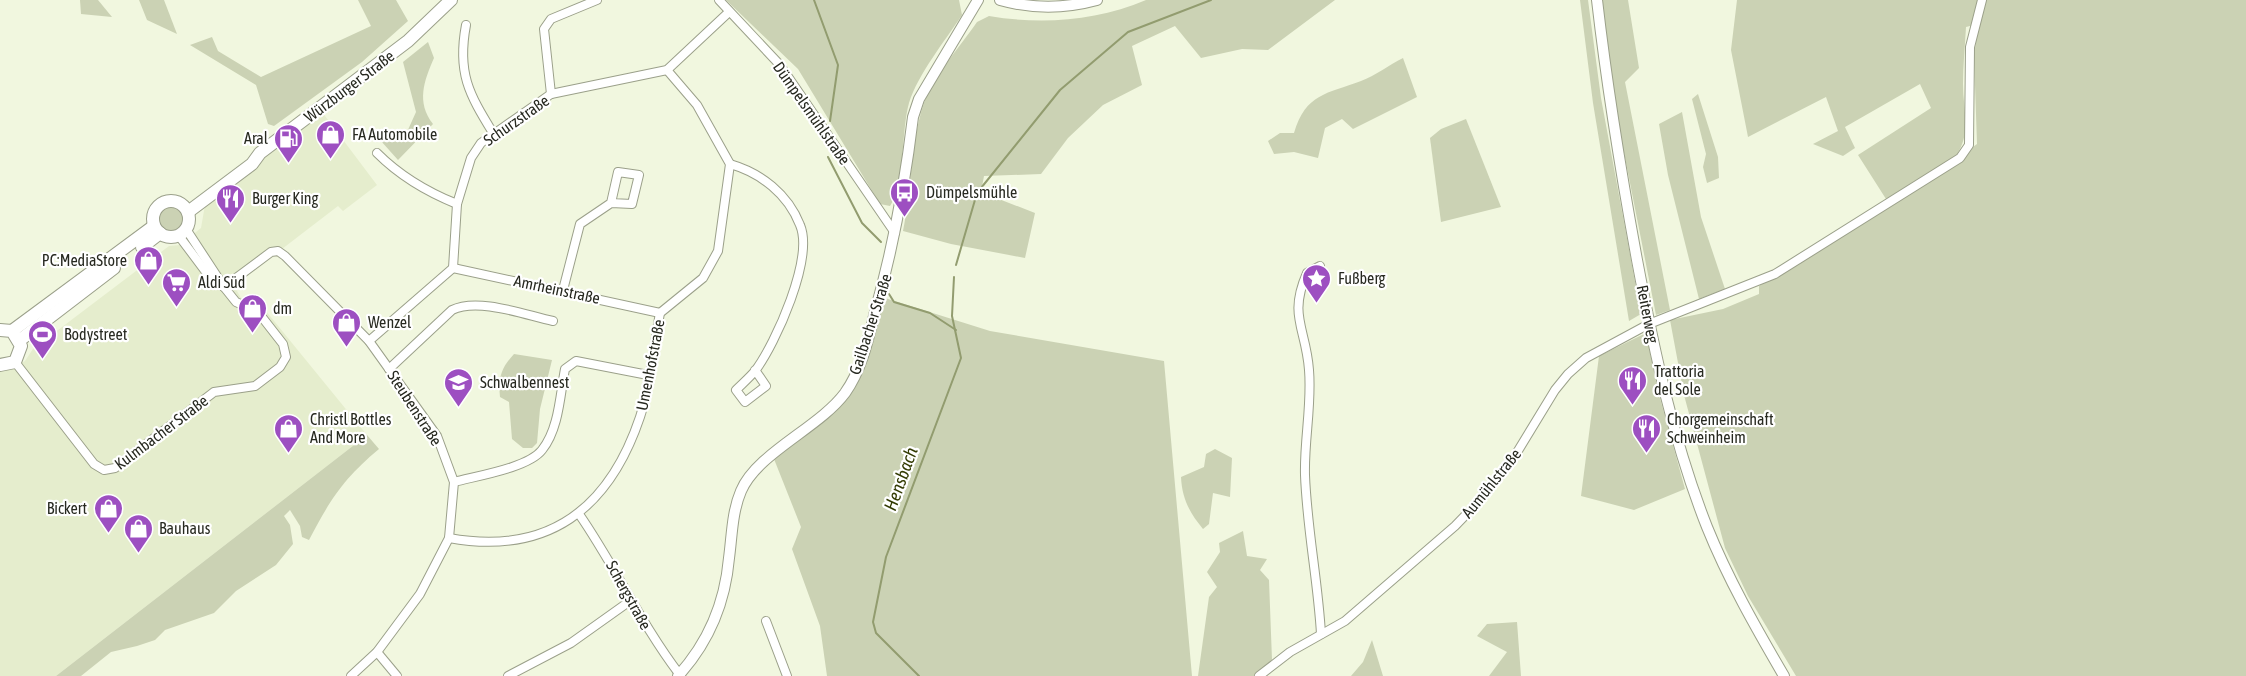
<svg xmlns="http://www.w3.org/2000/svg" width="2246" height="676" viewBox="0 0 2246 676" font-family="'Asap Condensed',sans-serif">
  <rect width="100%" height="100%" fill="#f1f7df"/>
  <path fill="#e5edcd" d="M322,112L377,185L343,211L338,206L239,282L237,291L241,298L261,305L367,435L56,676H0V368H12L25,361L33,349L169,246L180,245L201,228L205,205Z"/>
  <g fill="#cbd2b4">
    <path d="M80,0H98L112,17L81,14Z"/>
    <path d="M139,0H164L177,34L147,20Z"/>
    <path d="M358,0H396L408,21L362,62L274,126L268,124L256,85L190,45L212,37L218,51L261,77L371,26Z"/>
    <path d="M726,0H959L962,15C945,41 918,74 909,103C901,131 905,186 890,206L880,204L798,69Z"/>
    <path d="M1146,0H1335L1268,50L1242,49L1201,58L1175,26L1132,46L1142,85L1103,105L1068,138L1041,174L984,176L981,192L1035,213L1025,258L951,244L903,231C912,189 910,144 924,103C934,75 960,47 977,22L989,16C1042,25 1096,21 1146,0Z"/>
    <path d="M1580,0H1588L1601,98L1641,314L1629,321L1593,103Z"/>
    <path d="M1601,0H1628L1639,68L1625,82L1670,310L1656,315L1618,122Z"/>
    <path d="M1737,0H2246V676H1796L1748,596L1725,548L1684,395L1670,320L1723,309L1759,294V286L1895,204L1977,144L1974,56L1978,24L1966,27C1965,46 1963,65 1963,84C1963,111 1972,132 1956,156L1886,199L1858,155L1931,108L1920,84L1845,127L1855,148L1843,156L1813,144L1838,131L1826,97L1748,137L1731,50Z"/>
    <path d="M428,42L434,58C424,81 416,102 433,124L398,160L381,141L390,133L407,132L416,112L403,62Z"/>
    <path d="M1403,58L1417,97L1353,129L1342,119L1325,128L1318,158L1294,152L1274,154L1268,141L1280,133H1294C1306,93 1327,94 1361,81C1375,76 1389,65 1403,58Z"/>
    <path d="M1698,94L1718,157L1719,178L1707,183L1703,167L1706,154L1692,99Z"/>
    <path d="M1682,112L1701,217L1725,289L1699,299L1668,175L1659,124Z"/>
    <path d="M1466,119L1501,207L1441,222L1430,138L1441,129Z"/>
    <circle cx="171" cy="219" r="13"/>
    <path d="M885,298L990,331L1164,361L1192,676H827L820,626L792,549L801,527L774,459L830,414L871,344Z"/>
    <path d="M1646,333L1658,391L1685,489L1634,510L1581,496L1599,356Z"/>
    <path d="M514,354L552,360L540,409L537,443L532,448H523L512,439L509,402L500,397C498,378 501,368 514,354Z"/>
    <path d="M367,435L379,449C343,479 330,500 309,540L302,537L300,526L290,510L284,516L290,525L293,544L276,565L236,591L214,613L165,630L155,640L137,646L111,652L81,676H56Z"/>
    <path d="M1215,449L1232,458L1230,497L1213,493L1209,524L1203,529C1189,512 1182,498 1181,477L1204,467L1206,454Z"/>
    <path d="M1243,531L1247,556L1267,559L1260,570L1269,580L1272,660L1255,676H1198L1209,597L1217,587L1207,572L1220,552L1219,543Z"/>
    <path d="M1517,622L1521,676H1489L1507,652L1477,636L1487,624Z"/>
    <path d="M1372,640L1383,676H1351L1363,662Z"/>
  </g>
  <g fill="none" stroke-linecap="round" stroke-linejoin="round">
    <g stroke="#929c6f" stroke-width="2">
      <path d="M814,0L838,65L830,121"/>
      <path d="M828,157L862,223L881,242"/>
      <path d="M956,265L977,193L1060,90L1128,32L1211,0"/>
      <path d="M889,294L894,302L930,313L956,330"/>
      <path d="M919,676L876,633L873,622L886,557L961,358L952,316L954,277"/>
    </g>
    <defs>
      <g id="minor">
        <path d="M719,0L780,65L895,233"/>
        <path d="M466,25C457,73 469,94 493,133"/>
        <path d="M551,94L544,29L551,19L597,0"/>
        <path d="M377,153C400,176 427,192 457,204"/>
        <path d="M730,164C761,173 788,194 800,225C814,258 776,343 755,371C749,378 742,384 736,390L745,402L766,386L755,370"/>
        <path d="M179,236L212,280L224,287"/>
        <path d="M1320,266L1307,273C1288,316 1306,328 1309,370C1312,405 1304,440 1305,475C1307,529 1318,581 1321,634"/>
        <path d="M453,268L660,313"/>
        <path d="M224,287L271,252L278,251L285,256L369,341L437,436L454,482L449,538L420,594L377,652L351,676"/>
        <path d="M563,290L580,224L611,203L618,172L639,175L632,204L611,203"/>
        <path d="M369,341L453,268L457,204L471,158L481,143L551,94L667,70L729,12"/>
        <path d="M15,362L94,464L104,470L115,468L214,392L255,386L280,367L286,357L283,344L258,312L236,302L224,287L186,229"/>
        <path d="M389,369L452,310C478,297 525,315 553,321"/>
        <path d="M454,482C476,476 528,468 542,450C559,429 560,395 565,369L576,361L648,375"/>
        <path d="M579,514C615,566 641,624 680,675"/>
        <path d="M449,538C548,556 609,509 640,417C650,387 654,345 660,313L703,278L718,251L730,164L697,105L667,70"/>
        <path d="M766,621L787,676"/>
        <path d="M377,652L397,676"/>
        <path d="M508,676L571,643L630,601"/>
        <path d="M1259,676L1290,652L1345,621L1455,526L1484,496L1516,454L1555,390L1568,374L1586,358L1649,324L1775,274L1960,158L1969,145L1970,47L1982,0"/>
      </g>
      <g id="tertiary">
        <path d="M1000,0C1032,9 1064,9 1097,0"/>
        <path d="M1597,0C1607,87 1621,173 1637,260C1654,350 1673,441 1707,527C1728,579 1756,628 1784,676"/>
        <path d="M678,676C709,642 725,604 729,558C732,536 732,512 741,491C757,453 819,428 845,393C862,369 868,340 875,312C893,248 905,184 913,117L919,99L978,0"/>
      </g>
      <g id="secondary">
        <circle cx="171" cy="219" r="18"/>
        <path d="M188,212L252,164L260,153L408,41L451,0"/>
        <path d="M142,247L160,233"/>
        <path d="M0,330L12,331L21,346L15,362L0,365"/>
        <path d="M12,331L154,226"/>
        <path d="M20,340L114,268"/>
      </g>
    </defs>
    <use href="#minor" stroke="#9ba08a" stroke-width="10"/>
    <use href="#tertiary" stroke="#9ba08a" stroke-width="12"/>
    <use href="#secondary" stroke="#9ba08a" stroke-width="14"/>
    <use href="#minor" stroke="#fff" stroke-width="8"/>
    <use href="#tertiary" stroke="#fff" stroke-width="10"/>
    <use href="#secondary" stroke="#fff" stroke-width="12"/>
  </g>
  <defs>
    <symbol id="shop-pin" viewBox="-11 -11 22 30"><path d="M0 17L-7.5 6A9.5 9.5 0 1 1 7.5 6Z" fill="#9d4fc1" stroke="#fff"/><path d="M-5-2.5h2.3a2.7 3.5 0 0 1 5.4 0H5L5.5 6h-11ZM-1.5-2.5h3a1.5 2.3 0 0 0-3 0Z" fill="#fff"/></symbol>
    <symbol id="fuel-pin" viewBox="-11 -11 22 30"><path d="M0 17L-7.5 6A9.5 9.5 0 1 1 7.5 6Z" fill="#9d4fc1" stroke="#fff"/><path d="M-5.5-6h7V0h2V4h1.3V-2.5L3-4.5l.8-.8L6-3V5H2.5V1h-1V6h-7ZM-4.2-4.7v3.2H.2V-4.7Z" fill="#fff"/></symbol>
    <symbol id="bus-pin" viewBox="-11 -11 22 30"><path d="M0 17L-7.5 6A9.5 9.5 0 1 1 7.5 6Z" fill="#9d4fc1" stroke="#fff"/><path d="M-5-6H5V4H4V6H2V4H-2V6H-4V4H-5ZM-3.5-4V0h7V-4ZM-3.5 1.2v1.5H-2V1.2ZM2 1.2v1.5H3.5V1.2Z" fill="#fff"/></symbol>
    <symbol id="restaurant-pin" viewBox="-11 -11 22 30"><path d="M0 17L-7.5 6A9.5 9.5 0 1 1 7.5 6Z" fill="#9d4fc1" stroke="#fff"/><path d="M-5-6h1v4h1v-4h1v4h1v-4h1v5L-1.5 .5V6h-2V.5L-5-1ZM5-6V6H3V1.5H1.5Q1.5-4 5-6Z" fill="#fff"/></symbol>
    <symbol id="sight-pin" viewBox="-11 -11 22 30"><path d="M0 17L-7.5 6A9.5 9.5 0 1 1 7.5 6Z" fill="#9d4fc1" stroke="#fff"/><path d="M0-6L1.8-2.2L6-1.7L2.9 1.2L3.7 5.4L0 3.3L-3.7 5.4L-2.9 1.2L-6-1.7L-1.8-2.2Z" fill="#fff"/></symbol>
    <symbol id="supermarket-pin" viewBox="-11 -11 22 30"><path d="M0 17L-7.5 6A9.5 9.5 0 1 1 7.5 6Z" fill="#9d4fc1" stroke="#fff"/><path d="M-6-5.5h2.5l.6 2H6L4.5 2H-2.5L-4.4-4H-6ZM-1.5 3.2a1.3 1.3 0 1 0 .1 0ZM3 3.2a1.3 1.3 0 1 0 .1 0Z" fill="#fff"/></symbol>
    <symbol id="stadium-pin" viewBox="-11 -11 22 30"><path d="M0 17L-7.5 6A9.5 9.5 0 1 1 7.5 6Z" fill="#9d4fc1" stroke="#fff"/><path d="M0-5a6.5 5 0 1 0 0 10a6.5 5 0 1 0 0-10ZM-3.5-1.8h7v3.6h-7Z" fill="#fff"/></symbol>
    <symbol id="school-pin" viewBox="-11 -11 22 30"><path d="M0 17L-7.5 6A9.5 9.5 0 1 1 7.5 6Z" fill="#9d4fc1" stroke="#fff"/><path d="M0-5L7-2L0 1L-7-2ZM-4 1L0 2.5L4 1V4Q0 6-4 4Z" fill="#fff"/></symbol>
  </defs>
  <g fill-rule="evenodd">
    <use href="#shop-pin" x="314" y="118" width="33" height="45"/>
    <use href="#fuel-pin" x="272" y="122" width="33" height="45"/>
    <use href="#bus-pin" x="888" y="176" width="33" height="45"/>
    <use href="#restaurant-pin" x="214" y="182" width="33" height="45"/>
    <use href="#shop-pin" x="132" y="244" width="33" height="45"/>
    <use href="#sight-pin" x="1300" y="262" width="33" height="45"/>
    <use href="#supermarket-pin" x="160" y="266" width="33" height="45"/>
    <use href="#shop-pin" x="236" y="292" width="33" height="45"/>
    <use href="#shop-pin" x="330" y="306" width="33" height="45"/>
    <use href="#stadium-pin" x="26" y="318" width="33" height="45"/>
    <use href="#restaurant-pin" x="1616" y="364" width="33" height="45"/>
    <use href="#school-pin" x="442" y="366" width="33" height="45"/>
    <use href="#shop-pin" x="272" y="412" width="33" height="45"/>
    <use href="#restaurant-pin" x="1630" y="412" width="33" height="45"/>
    <use href="#shop-pin" x="92" y="492" width="33" height="45"/>
    <use href="#shop-pin" x="122" y="512" width="33" height="45"/>
  </g>
  <g text-anchor="middle" stroke-width="4.5" stroke-linejoin="round" paint-order="stroke">
    <g font-size="16" fill="#272920" stroke="#fff">
      <text transform="translate(349 86) rotate(-37)" y="6">Würzburger Straße</text>
      <text transform="translate(812 113) rotate(55)" y="6">Dümpelsmühlstraße</text>
      <text transform="translate(516 120) rotate(-35)" y="6">Schurzstraße</text>
      <text transform="translate(557 289) rotate(12)" y="6">Amrheinstraße</text>
      <text transform="translate(1648 314) rotate(79)" y="6">Reiterweg</text>
      <text transform="translate(870 324) rotate(-72)" y="6">Gailbacher Straße</text>
      <text transform="translate(650 365) rotate(-79)" y="6">Umenhofstraße</text>
      <text transform="translate(415 408) rotate(57)" y="6">Steubenstraße</text>
      <text transform="translate(161 432) rotate(-37)" y="6">Kulmbacher Straße</text>
      <text transform="translate(1491 483) rotate(-51)" y="6">Aumühlstraße</text>
      <text transform="translate(629 595) rotate(61)" y="6">Schergstraße</text>
    </g>
    <g font-size="16" fill="#272920" stroke="#fff" text-anchor="start">
      <text x="352" y="140">FA Automobile</text>
      <text x="268" y="144" text-anchor="end">Aral</text>
      <text x="926" y="198">Dümpelsmühle</text>
      <text x="252" y="204">Burger King</text>
      <text x="127" y="266" text-anchor="end">PC:MediaStore</text>
      <text x="1338" y="284">Fußberg</text>
      <text x="198" y="288">Aldi Süd</text>
      <text x="273" y="314">dm</text>
      <text x="368" y="328">Wenzel</text>
      <text x="64" y="340">Bodystreet</text>
      <text x="1654" y="377">Trattoria<tspan x="1654" dy="18">del Sole</tspan></text>
      <text x="480" y="388">Schwalbennest</text>
      <text x="310" y="425">Christl Bottles<tspan x="310" dy="18">And More</tspan></text>
      <text x="1667" y="425">Chorgemeinschaft<tspan x="1667" dy="18">Schweinheim</tspan></text>
      <text x="87" y="514" text-anchor="end">Bickert</text>
      <text x="159" y="534">Bauhaus</text>
    </g>
    <g font-size="18" font-style="italic" fill="#333b03" stroke="#fff">
      <text transform="translate(901 479) rotate(-70)" y="6">Hensbach</text>
    </g>
  </g>
</svg>
